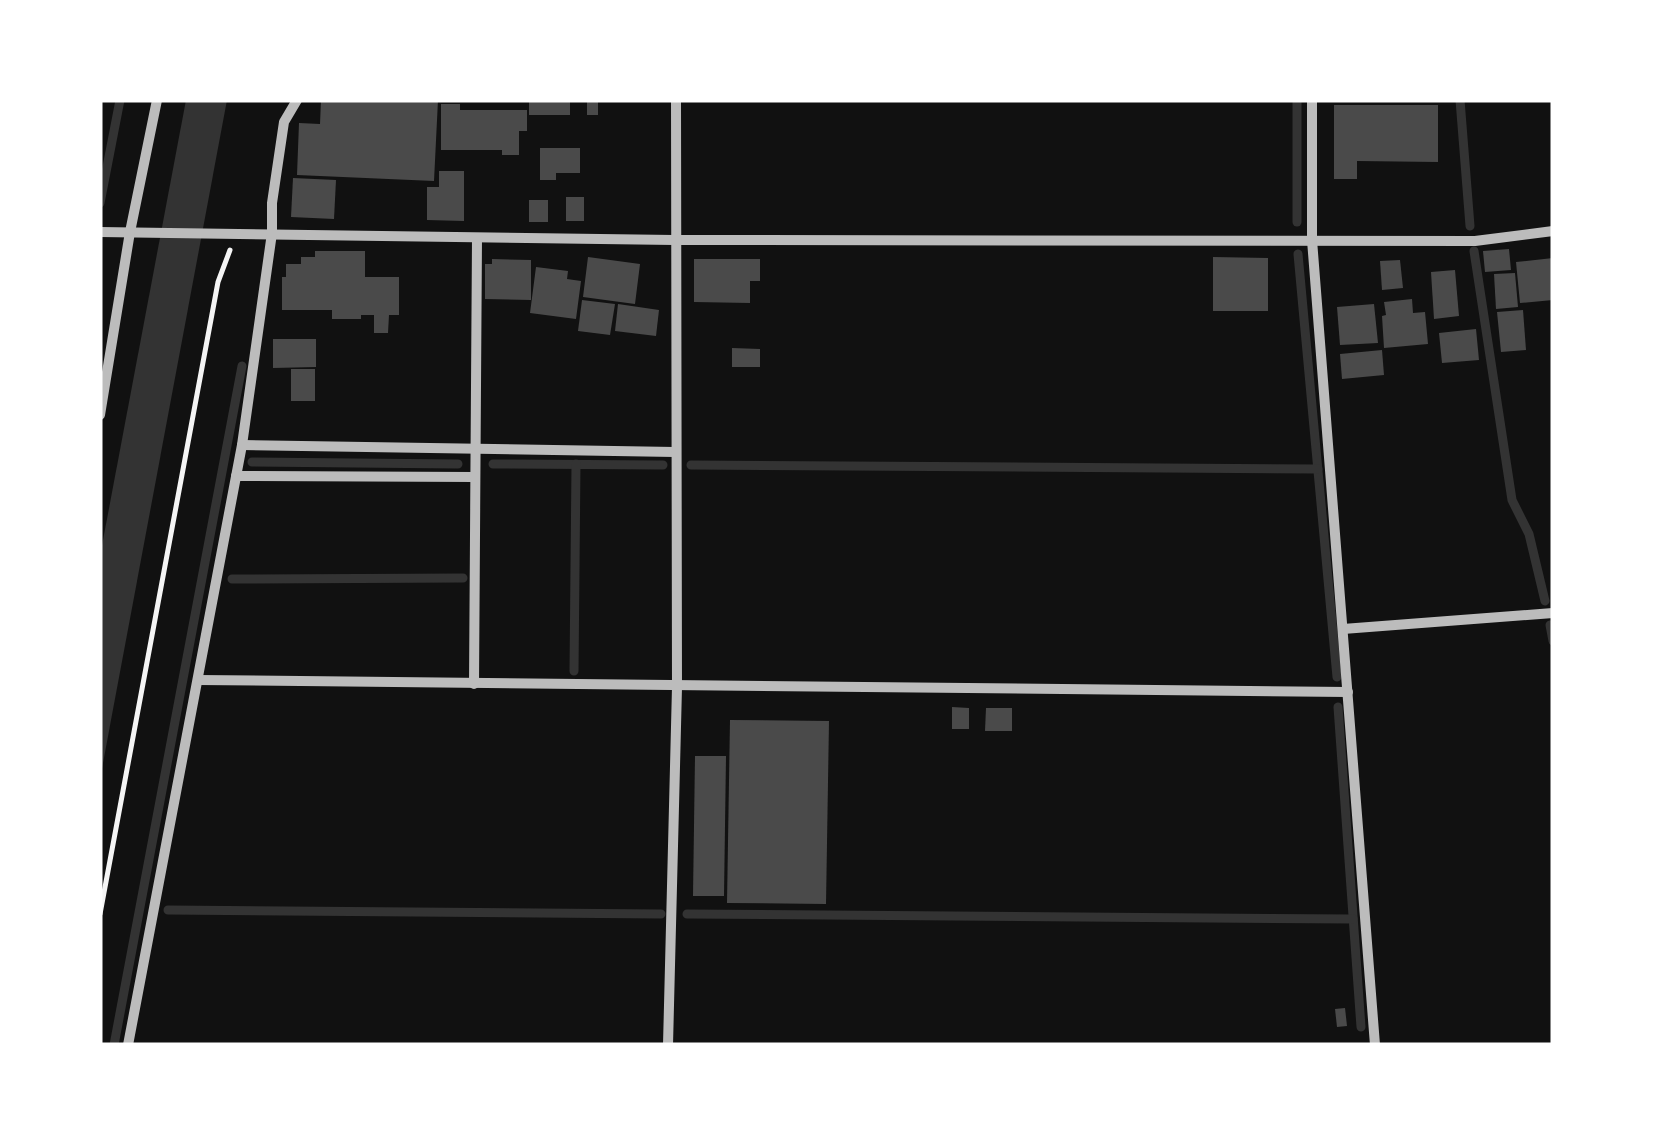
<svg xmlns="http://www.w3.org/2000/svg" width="1653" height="1145" viewBox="0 0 1653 1145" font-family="'Noto Serif',serif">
  <rect width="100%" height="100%" fill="#111"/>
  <path fill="#333" d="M186,100H227L100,779V556Z"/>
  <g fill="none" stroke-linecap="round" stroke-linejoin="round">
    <g stroke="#333" stroke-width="9">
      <path d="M1460,100L1470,226"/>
      <path d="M100,203L120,100"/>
      <path d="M1297,222V100"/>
      <path d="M1474,251L1512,500L1529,534L1545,601"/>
      <path d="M1298,254L1337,677"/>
      <path d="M252,462L458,464"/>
      <path d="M493,464L663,465"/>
      <path d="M691,465L1318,469"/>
      <path d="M232,579L463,578"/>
      <path d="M1550,625L1553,641"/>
      <path d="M574,671L576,464"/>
      <path d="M1338,707L1361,1027"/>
      <path d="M168,910L661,914"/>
      <path d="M687,914L1353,919"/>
      <path d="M114,1045L242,366"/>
    </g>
  </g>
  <g fill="#4a4a4a">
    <path d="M321,100H438L434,181L297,175L299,123L320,124Z"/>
    <rect x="529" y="100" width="41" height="15"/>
    <rect x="587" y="100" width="11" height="15"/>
    <path d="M441,104H460V110H527V131H519V155H502V150H441Z"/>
    <path d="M1334,105H1438V162L1357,161V179H1334Z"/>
    <path d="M540,148H580V173H556V180H540Z"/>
    <path d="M439,171H464V221L427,220V187H439Z"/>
    <path d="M293,178L336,180L334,219L291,217Z"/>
    <rect x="566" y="197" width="18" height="24"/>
    <rect x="529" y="200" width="19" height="22"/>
    <path d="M1509,249L1511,270L1485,272L1483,251Z"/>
    <path d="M315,251H365V277H399V315H389L388,333H374V315H361V319H332V310H282V277H286V264H301V257H315Z"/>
    <path d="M588,257L640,264L635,304L583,297Z"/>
    <path d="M1213,257L1268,258V311H1213Z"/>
    <path d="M1553,258V300L1520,303L1516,262Z"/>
    <path d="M492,259L531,260V300L485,299V264H492Z"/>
    <path d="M694,259H760V281H750V303L694,302Z"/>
    <path d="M1400,260L1403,288L1382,290L1380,261Z"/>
    <path d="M536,267L568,271L567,279L581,281L576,319L530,313Z"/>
    <path d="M1455,270L1459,316L1434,319L1431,272Z"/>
    <path d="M1515,273L1518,307L1496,309L1494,274Z"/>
    <path d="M1412,299L1413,313L1425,312L1428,344L1384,348L1382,316L1386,315L1384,302Z"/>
    <path d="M582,300L615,304L610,335L578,331Z"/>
    <path d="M618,304L659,310L656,336L615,331Z"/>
    <path d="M1374,304L1378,343L1340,345L1337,307Z"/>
    <path d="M1523,310L1526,350L1501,352L1497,312Z"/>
    <path d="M1476,329L1479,360L1442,363L1439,333Z"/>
    <path d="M273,339H316V367L273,368Z"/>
    <path d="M732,348L760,349V367H732Z"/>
    <path d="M1382,350L1384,375L1342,379L1340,354Z"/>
    <rect x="291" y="369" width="24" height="32"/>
    <path d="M952,707L969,708V729H952Z"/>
    <path d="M986,708H1012V731H985Z"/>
    <path d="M730,720L829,721L826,904L727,903Z"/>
    <path d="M695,756H726L724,896H693Z"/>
    <path d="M1345,1008L1347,1026L1337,1027L1335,1009Z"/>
  </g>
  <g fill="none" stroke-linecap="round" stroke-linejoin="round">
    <path stroke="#f5f5f5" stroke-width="5" d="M100,914L218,282L230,250"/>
    <g stroke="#bcbcbc" stroke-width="10">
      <path d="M1312,100V240L1375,1045"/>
      <path d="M100,232L674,240L1475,241L1553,231"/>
      <path d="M100,415L130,232L157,100"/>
      <path d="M242,445L675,452"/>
      <path d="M236,476L475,477"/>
      <path d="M1343,629L1553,613"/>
      <path d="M198,680L1348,692"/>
      <path d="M474,684L477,238"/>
      <path d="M128,1045L242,445L272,233V203L284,122L297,100"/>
      <path d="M668,1045L677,687L676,100"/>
    </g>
  </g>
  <rect width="1653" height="1145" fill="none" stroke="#ffffff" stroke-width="205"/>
</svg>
